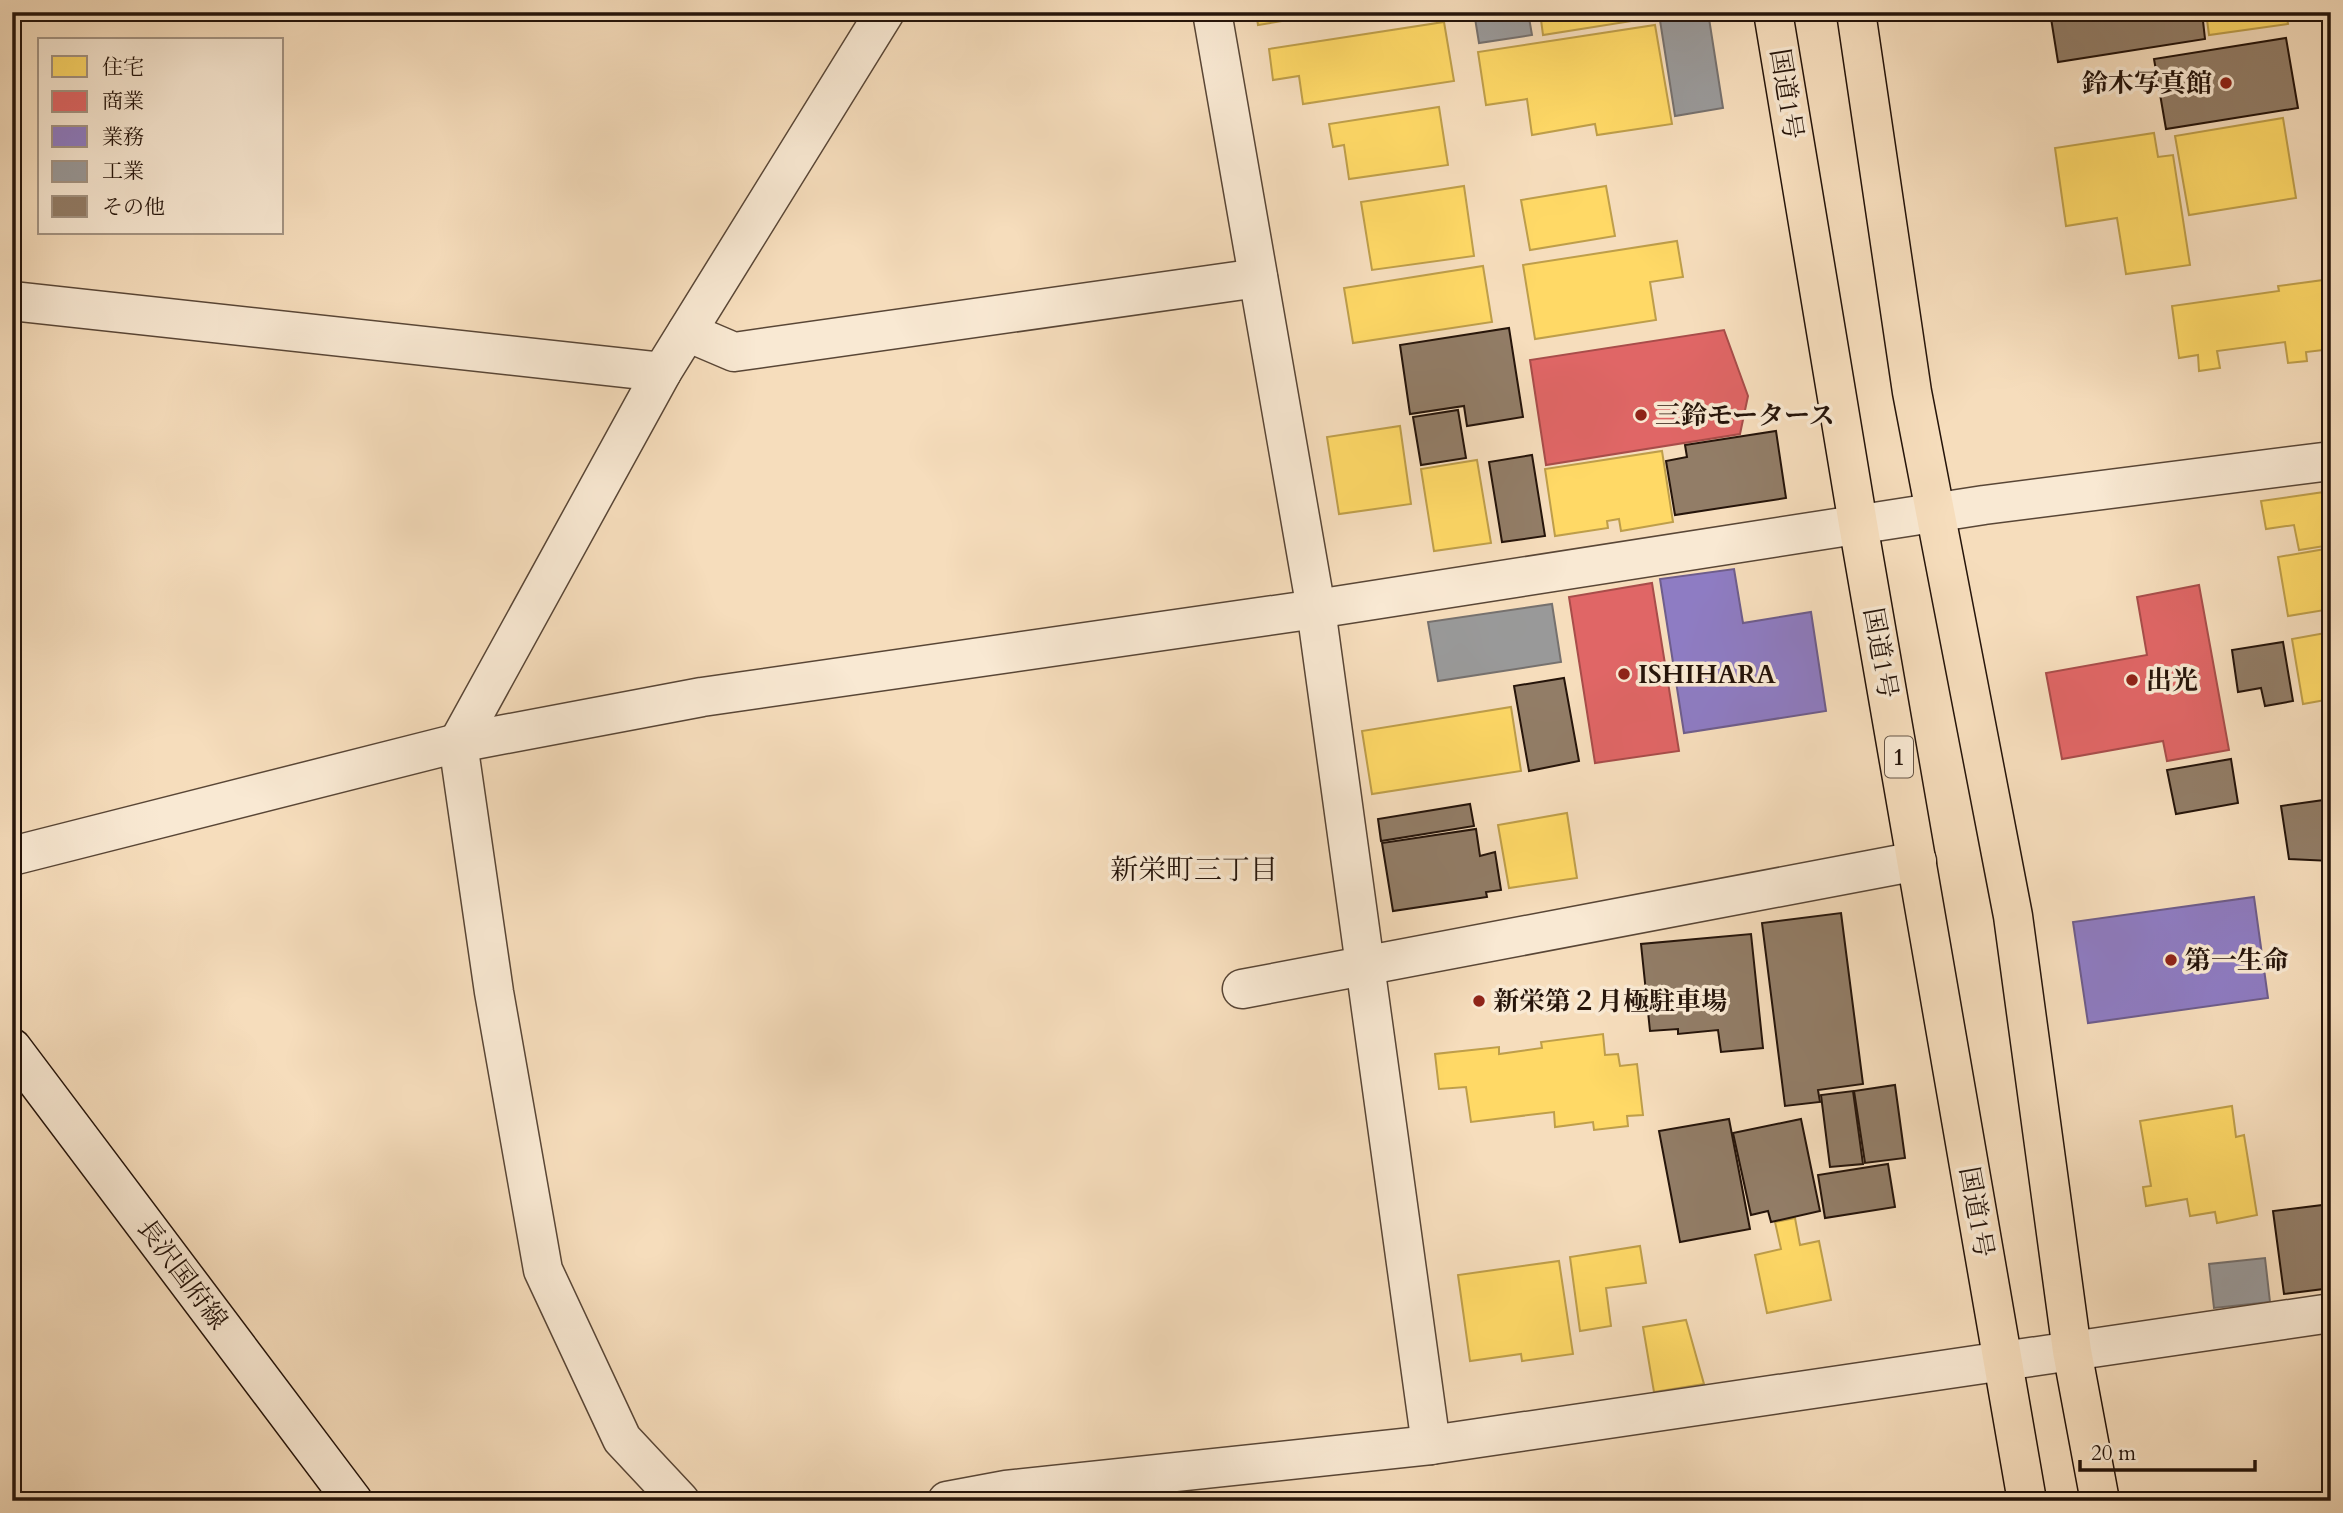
<svg xmlns="http://www.w3.org/2000/svg" width="2343" height="1513" viewBox="0 0 2343 1513" font-family="Cardo,'Noto Serif JP',serif">
  <rect width="100%" height="100%" fill="#f6ddbc"/>
  <filter id="stains"><feTurbulence type="fractalNoise" baseFrequency=".00286" numOctaves="4"/><feColorMatrix values="0 0 0 0 .2 0 0 0 0 .09 0 0 0 0 .02 0 0 0 .5 -.17"/></filter>
  <radialGradient id="worn" r=".72"><stop offset=".6" stop-color="#630" stop-opacity="0"/><stop offset="1" stop-color="#630" stop-opacity=".3"/></radialGradient>
  <g fill="#ffd966" stroke="#be9e4a" stroke-width="2">
    <path d="M1256,12H1336L1258,25Z"/>
    <path d="M1540,12H1656L1657,17L1543,35Z"/>
    <path d="M2206,12H2286L2288,24L2209,35Z"/>
    <path d="M1444,22L1454,81L1303,104L1299,76L1273,80L1269,49Z"/>
    <path d="M1655,25L1672,124L1597,135L1595,124L1532,135L1527,99L1486,105L1478,52Z"/>
    <path d="M1439,107L1448,165L1349,179L1344,145L1333,147L1329,124Z"/>
    <path d="M2283,118L2296,198L2189,215L2175,136Z"/>
    <path d="M2154,133L2158,157L2173,155L2190,265L2126,274L2117,218L2066,226L2055,148Z"/>
    <path d="M1464,186L1474,256L1372,270L1361,202Z"/>
    <path d="M1606,186L1615,236L1530,250L1521,200Z"/>
    <path d="M1677,241L1683,277L1650,282L1656,320L1535,339L1523,265Z"/>
    <path d="M1483,266L1492,322L1353,343L1344,288Z"/>
    <path d="M2331,279V349L2306,352L2307,361L2288,363L2285,342L2217,351L2220,368L2199,371L2198,355L2179,358L2172,306L2279,291L2278,286Z"/>
    <path d="M1400,426L1411,504L1339,514L1327,437Z"/>
    <path d="M1662,451L1673,522L1621,531L1619,519L1607,521L1608,528L1555,536L1545,469Z"/>
    <path d="M1477,460L1491,543L1434,551L1421,469Z"/>
    <path d="M2331,491V545L2299,550L2294,525L2266,529L2261,501Z"/>
    <path d="M2331,548V609L2288,616L2278,557Z"/>
    <path d="M2331,632V699L2303,704L2292,639Z"/>
    <path d="M1511,707L1521,771L1372,794L1362,731Z"/>
    <path d="M1567,813L1577,878L1509,888L1498,825Z"/>
    <path d="M1603,1034L1605,1055L1618,1054L1620,1066L1637,1064L1643,1115L1627,1116L1628,1126L1594,1130L1593,1122L1555,1127L1554,1112L1471,1122L1466,1087L1439,1089L1435,1054L1499,1047V1054L1542,1048L1541,1042Z"/>
    <path d="M2232,1106L2236,1137L2244,1135L2257,1215L2217,1223L2215,1212L2190,1216L2187,1199L2146,1206L2143,1187L2151,1186L2140,1121Z"/>
    <path d="M1795,1218L1800,1245L1819,1241L1831,1300L1767,1313L1755,1255L1781,1249L1775,1222Z"/>
    <path d="M1640,1246L1646,1283L1606,1288L1611,1326L1580,1331L1570,1257Z"/>
    <path d="M1559,1261L1573,1354L1522,1361L1521,1354L1470,1361L1458,1275Z"/>
    <path d="M1686,1320L1704,1384L1654,1392L1643,1327Z"/>
  </g>
  <g fill="#e06666" stroke="#a84d4a" stroke-width="2">
    <path d="M1724,330L1748,396L1740,434L1546,465L1530,360Z"/>
    <path d="M1652,583L1679,751L1595,763L1569,597Z"/>
    <path d="M2199,585L2229,750L2167,761L2163,741L2062,759L2046,673L2147,655L2137,597Z"/>
    <path d="M2331,720V763L2323,722Z"/>
  </g>
  <g fill="#8e7cc3" stroke="#6e5d8c" stroke-width="2">
    <path d="M1734,569L1743,623L1811,612L1826,711L1684,733L1660,579Z"/>
    <path d="M2254,897L2268,998L2088,1023L2073,922Z"/>
  </g>
  <g fill="#999" stroke="#76716e" stroke-width="2">
    <path d="M1474,12H1528L1532,35L1479,43Z"/>
    <path d="M1672,12H1708L1723,108L1675,116L1659,14Z"/>
    <path d="M1552,604L1561,662L1438,681L1428,622Z"/>
    <path d="M2265,1258L2270,1302L2214,1308L2209,1264Z"/>
  </g>
  <g fill="#927d67" stroke="#25140a" stroke-width="2">
    <path d="M2050,12H2202L2205,39L2058,62Z"/>
    <path d="M2286,38L2298,108L2166,129L2154,59Z"/>
    <path d="M1509,328L1523,417L1467,426L1464,406L1410,414L1400,345Z"/>
    <path d="M1458,410L1466,458L1421,465L1413,417Z"/>
    <path d="M1776,431L1786,498L1675,515L1666,461L1687,457L1685,445Z"/>
    <path d="M1532,455L1545,536L1502,542L1489,462Z"/>
    <path d="M2283,642L2293,701L2265,706L2261,688L2238,692L2232,650Z"/>
    <path d="M1564,678L1579,761L1529,771L1514,686Z"/>
    <path d="M2231,759L2238,803L2176,814L2167,770Z"/>
    <path d="M2331,799V861L2289,859L2281,806Z"/>
    <path d="M1470,804L1474,826L1381,841L1378,819Z"/>
    <path d="M1476,829L1480,856L1495,852L1501,890L1486,892L1487,897L1393,911L1382,843Z"/>
    <path d="M1841,913L1863,1084L1818,1090L1820,1102L1785,1106L1762,923Z"/>
    <path d="M1751,934L1763,1048L1721,1052L1718,1030L1678,1034V1029L1650,1031L1641,944Z"/>
    <path d="M1895,1085L1905,1158L1865,1163L1854,1091Z"/>
    <path d="M1853,1091L1863,1164L1830,1167L1821,1095Z"/>
    <path d="M1729,1119L1750,1229L1680,1242L1659,1131Z"/>
    <path d="M1801,1119L1820,1211L1771,1222L1768,1211L1751,1215L1733,1133Z"/>
    <path d="M1888,1164L1895,1207L1825,1218L1818,1175Z"/>
    <path d="M2331,1204V1288L2284,1294L2273,1211Z"/>
  </g>
  <g fill="none" stroke-linecap="round" stroke-linejoin="round">
    <defs>
      <g id="street">
        <path d="M1212,12L1316,609L1431,1445"/>
        <path d="M12,301L662,372"/>
        <path d="M687,332L734,352L1258,278"/>
        <path d="M12,856L458,743L702,697L1316,609L1984,505L2331,461"/>
        <path d="M1242,989L1917,861"/>
        <path d="M680,1501L622,1439L543,1270L494,992L458,743L662,372L885,12"/>
        <path d="M947,1501L1006,1490L1431,1445L2331,1313"/>
      </g>
      <path id="secondary" d="M12,1048L353,1501"/>
      <g id="highway">
        <path d="M1773,12L1858,524L2027,1501"/>
        <path d="M1856,12L1912,392L2013,916L2072,1351L2100,1501"/>
      </g>
    </defs>
    <use href="#street" stroke="#594636" stroke-width="41"/>
    <use href="#secondary" stroke="#25140a" stroke-width="41"/>
    <use href="#highway" stroke="#25140a" stroke-width="41"/>
    <use href="#street" stroke="#f9e9d3" stroke-width="38"/>
    <use href="#secondary" stroke="#f9e9d3" stroke-width="38"/>
    <use href="#highway" stroke="#f6ddbc" stroke-width="38"/>
  </g>
  <g fill="#8f2418" stroke="#f9e9d3" stroke-width="2.5">
    <circle cx="2226" cy="83" r="7"/>
    <circle cx="1641" cy="415" r="7"/>
    <circle cx="1624" cy="674" r="7"/>
    <circle cx="2132" cy="680" r="7"/>
    <circle cx="2171" cy="960" r="7"/>
    <circle cx="1479" cy="1001" r="7"/>
  </g>
  <g text-anchor="middle" stroke-width="7" stroke-linejoin="round" paint-order="stroke">
    <rect fill="#f9e9d3" stroke="#655446" stroke-width="2" x="1885" y="736.5" width="28" height="41" rx="5"/>
    <g font-size="24" font-weight="bold" fill="#25140a">
      <text x="1899" y="765">1</text>
    </g>
    <g font-size="26" font-weight="bold" fill="#25140a" stroke="#f9e9d3" text-anchor="start">
      <text x="2212" y="92" text-anchor="end">鈴木写真館</text>
      <text x="1655" y="424">三鈴モータース</text>
      <text x="1638" y="683">ISHIHARA</text>
      <text x="2146" y="689">出光</text>
      <text x="2185" y="969">第一生命</text>
      <text x="1493" y="1010">新栄第２月極駐車場</text>
    </g>
    <g font-size="26" fill="#25140a" stroke="#f9e9d3">
      <text transform="translate(1787 94) rotate(81)" y="9">国道1号</text>
      <text transform="translate(1881 653) rotate(80)" y="9">国道1号</text>
      <text transform="translate(1977 1212) rotate(80)" y="9">国道1号</text>
      <text transform="translate(183 1274) rotate(53)" y="9">長沢国府線</text>
    </g>
    <g font-size="28" fill="#25140a" stroke="#f9e9d3">
      <text x="1194" y="879">新栄町三丁目</text>
    </g>
  </g>
  <rect width="2343" height="1513" fill="none" stroke="#f6ddbc" stroke-width="42"/>
  <rect x="14" y="14" width="2315" height="1485" fill="none" stroke="#25140a" stroke-width="3.5"/>
  <rect x="21" y="21" width="2301" height="1471" fill="none" stroke="#25140a" stroke-width="2"/>
  <rect x="38" y="38" width="245" height="196" fill="#f9e9d3" stroke="#a49483" stroke-width="2"/>
  <rect x="52" y="56" width="35" height="21" fill="#ffd966" stroke="#a49483" stroke-width="2"/>
  <text x="102" y="74" font-size="21" fill="#25140a">住宅</text>
  <rect x="52" y="91" width="35" height="21" fill="#e06666" stroke="#a49483" stroke-width="2"/>
  <text x="102" y="108" font-size="21" fill="#25140a">商業</text>
  <rect x="52" y="126" width="35" height="21" fill="#8e7cc3" stroke="#a49483" stroke-width="2"/>
  <text x="102" y="144" font-size="21" fill="#25140a">業務</text>
  <rect x="52" y="161" width="35" height="21" fill="#999999" stroke="#a49483" stroke-width="2"/>
  <text x="102" y="178" font-size="21" fill="#25140a">工業</text>
  <rect x="52" y="196" width="35" height="21" fill="#927d67" stroke="#a49483" stroke-width="2"/>
  <text x="102" y="214" font-size="21" fill="#25140a">その他</text>
  <path d="M2080 1460v10h175v-10" fill="none" stroke="#25140a" stroke-width="3.5"/>
  <text x="2091" y="1460" font-size="21" fill="#25140a" stroke="#f9e9d3" stroke-width="5" paint-order="stroke">20 m</text>
  <rect width="100%" height="100%" filter="url(#stains)"/>
  <rect width="100%" height="100%" fill="url(#worn)"/>
</svg>
